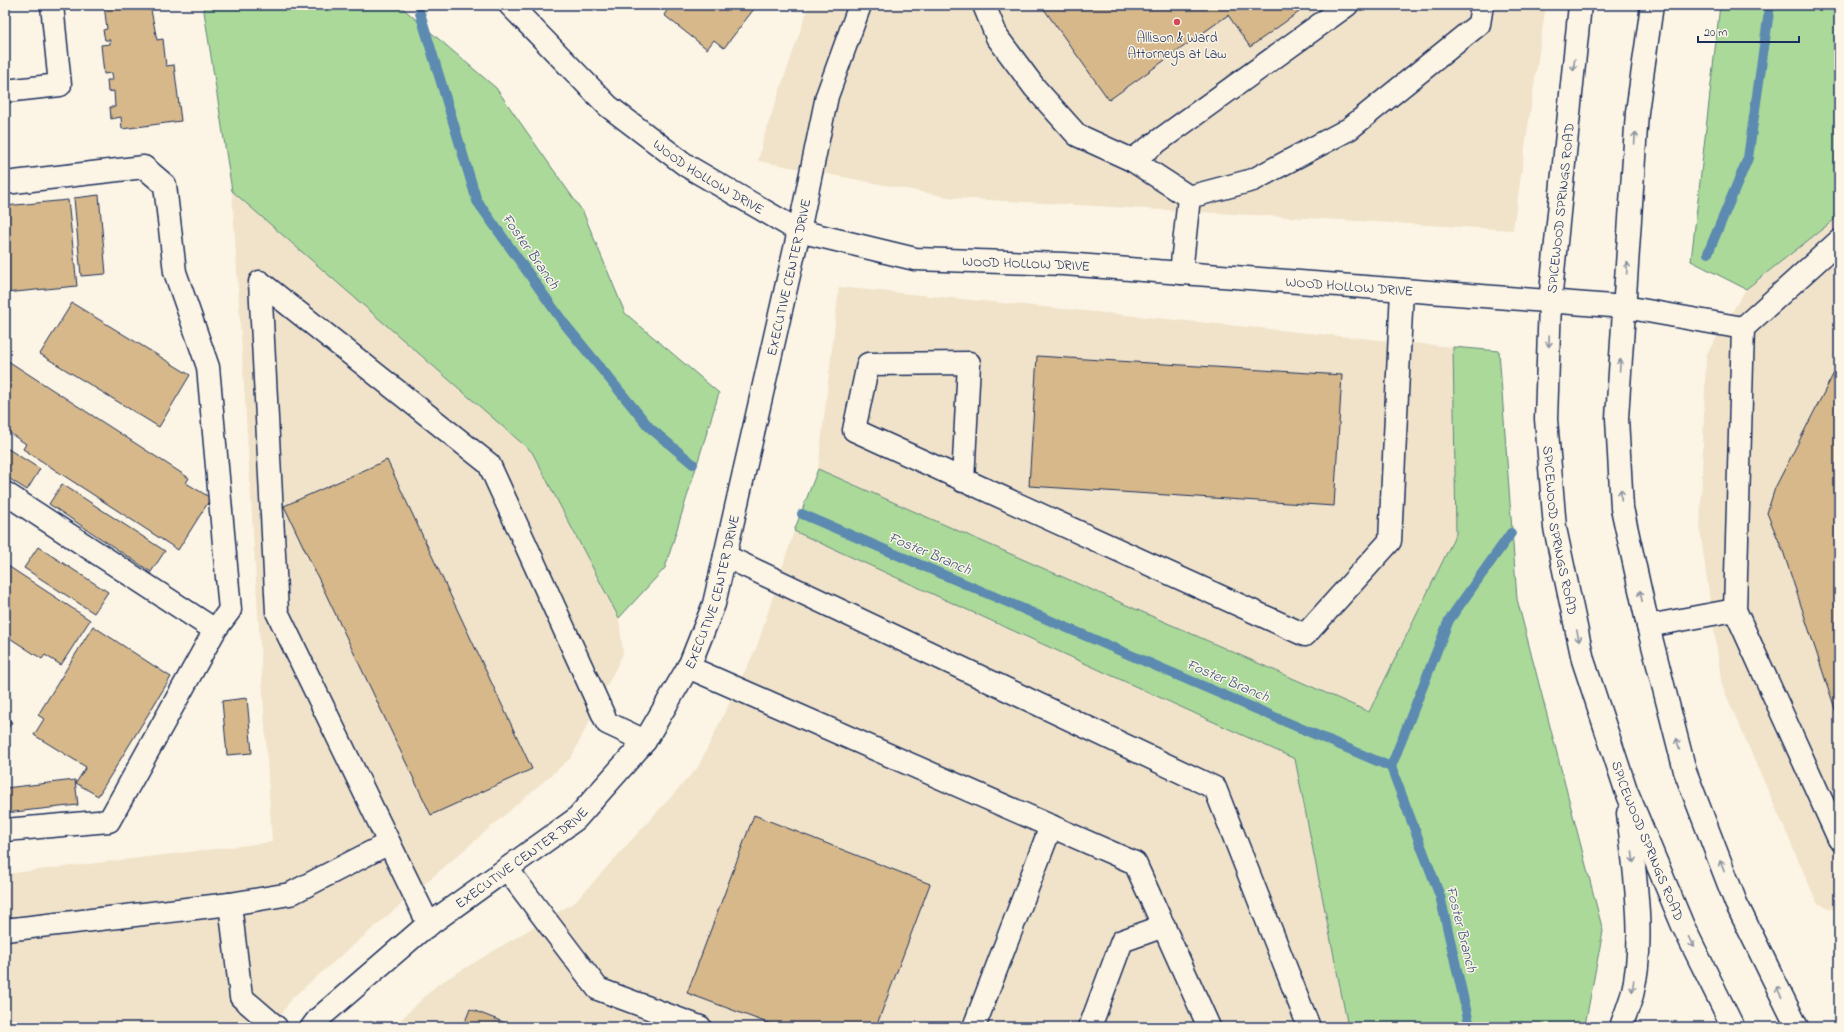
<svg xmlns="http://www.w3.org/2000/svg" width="1844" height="1032" viewBox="0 0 1844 1032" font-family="'Indie Flower',sans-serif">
  <rect width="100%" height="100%" fill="#fcf5e5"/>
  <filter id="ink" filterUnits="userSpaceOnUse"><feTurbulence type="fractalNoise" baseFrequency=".025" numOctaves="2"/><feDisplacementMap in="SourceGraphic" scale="8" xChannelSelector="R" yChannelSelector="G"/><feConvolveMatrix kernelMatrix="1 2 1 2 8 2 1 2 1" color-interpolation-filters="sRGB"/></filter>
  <g filter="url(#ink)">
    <g fill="#f1e3ca">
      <path d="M809,5H1546L1513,230L953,198L758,161L764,136Z"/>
      <path d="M232,191L532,452L619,618L623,654L571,758L291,999L274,1027H5V874L272,842Z"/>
      <path d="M1839,216V912L1817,903L1722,686L1700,530L1706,355L1746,289Z"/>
      <path d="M839,287L1453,347L1456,534L1369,712L818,469Z"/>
      <path d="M794,531L1295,759L1348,1027H393L437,985L575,902L698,767L757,646Z"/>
    </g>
    <g fill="#aad999" stroke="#62847c">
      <path d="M203,5H399L496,88L583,212L625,313L719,393L665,568L619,618L532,452L232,191Z"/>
      <path d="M1720,5H1839V216L1746,289L1691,261Z"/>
      <path d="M1453,347L1499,351L1517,599L1603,931L1585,1025L1576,1027H1348L1295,759L794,531L818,469L1369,712L1456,534Z"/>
    </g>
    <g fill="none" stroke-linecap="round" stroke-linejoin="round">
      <g stroke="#5b8ab0" stroke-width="10">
        <path d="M420,13L477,201L563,322L649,427L693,464"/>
        <path d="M1708,253L1748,158L1770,5"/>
        <path d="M802,514L1391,767L1440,896L1470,1027"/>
        <path d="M1391,767L1449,620L1511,533"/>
      </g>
    </g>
    <g fill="#d6b88a" stroke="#1b2f5e">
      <path d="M104,5H150L157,40L163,39L166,66L174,65L181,121L122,129L121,117L111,119L110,107H115L114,91L108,92L107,80H113L112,73L104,74L101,45L110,44V40H105L103,30L107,29Z"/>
      <path d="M663,5H757L724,48L714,40L707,49L664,15L668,9Z"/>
      <path d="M1041,5H1294L1299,12L1250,47L1228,15L1109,100Z"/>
      <path d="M99,195L106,274L81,276L74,198Z"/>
      <path d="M68,200L77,286L5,293V206Z"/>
      <path d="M72,303L190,375L159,427L40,354Z"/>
      <path d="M1037,356L1342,375L1334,506L1029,486Z"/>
      <path d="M5,359L189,478L186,483L211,498L178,550L23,449L26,444L5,430Z"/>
      <path d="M1839,363V721L1783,551L1767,513L1775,488Z"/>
      <path d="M5,447L40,469L27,490L5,476Z"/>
      <path d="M387,460L532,769L431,815L284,506Z"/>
      <path d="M62,484L165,551L151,572L49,504Z"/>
      <path d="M38,547L108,592L94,613L24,568Z"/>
      <path d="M5,564L90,620L61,665L45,655L42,659L5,635Z"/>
      <path d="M93,626L171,677L98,796L76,783L86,767L34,735L44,719L38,715Z"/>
      <path d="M247,698L252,753L227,755L222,701Z"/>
      <path d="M5,718L12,722L5,733Z"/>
      <path d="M75,780L78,805L5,813V788Z"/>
      <path d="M754,815L930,884L876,1027H778L687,993Z"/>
      <path d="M470,1009L516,1027H463Z"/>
    </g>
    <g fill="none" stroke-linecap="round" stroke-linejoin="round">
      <defs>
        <g id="minor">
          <path id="s1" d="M510,5L608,106L687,166L799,231L915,259L1064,264L1625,307L1743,328L1735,610L1839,839"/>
          <path d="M984,5L997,37L1035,88L1077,135L1132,160"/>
          <path d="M5,91L60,85L52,5"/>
          <path d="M5,183L144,167L165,185L175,272L208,367L230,610L215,630L109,821L5,830"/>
          <path d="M1189,197L1132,160L1347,5"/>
          <path d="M1181,273L1189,197L1253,180L1349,129L1479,24L1482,5"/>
          <path d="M1743,328L1839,241"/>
          <path d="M963,481L969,363L868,364L854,430L1305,635L1390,541L1402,290"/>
          <path d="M5,493L215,630"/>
          <path d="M725,556L1215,788L1309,1027"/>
          <path d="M1648,626L1735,610"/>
          <path d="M688,667L1135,863L1209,1027"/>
          <path d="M507,869L598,989L700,1027"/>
          <path d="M230,904L241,997L276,1027"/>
          <path d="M429,925L277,612L260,282L489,464L607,723L645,741"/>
          <path d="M5,930L230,904L290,894L389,843"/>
          <path id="s2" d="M312,1027L318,1019L420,931L576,819L645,741L690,664L714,604L799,231L827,96L860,5"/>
          <path d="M974,1027L1051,826"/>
          <path d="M1090,1027L1122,941L1164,926"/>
        </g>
        <g id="major">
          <path id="s3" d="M1580,5L1550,302L1546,419L1555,528L1583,660L1626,790L1683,926L1733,1027"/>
          <path d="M1652,5L1637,112L1617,418L1622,508L1648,626L1685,771L1736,903L1797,1027"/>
          <path d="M1621,1027C1624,1017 1629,1006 1632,995C1646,941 1634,869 1628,813"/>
        </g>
      </defs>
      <use href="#minor" stroke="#1b2f5e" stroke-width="25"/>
      <use href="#major" stroke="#1b2f5e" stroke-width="25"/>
      <use href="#minor" stroke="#fcf5e5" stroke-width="22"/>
      <use href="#major" stroke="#fcf5e5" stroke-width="22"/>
    </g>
    <defs><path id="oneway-shaft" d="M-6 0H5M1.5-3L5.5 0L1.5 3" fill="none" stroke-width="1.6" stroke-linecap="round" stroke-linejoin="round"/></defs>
    <g stroke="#8c92a2">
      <use href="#oneway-shaft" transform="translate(1574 65) rotate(96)"/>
      <use href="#oneway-shaft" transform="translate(1635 138) rotate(-86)"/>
      <use href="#oneway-shaft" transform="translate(1627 268) rotate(-86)"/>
      <use href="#oneway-shaft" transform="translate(1549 341) rotate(92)"/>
      <use href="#oneway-shaft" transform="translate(1620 365) rotate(-86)"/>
      <use href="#oneway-shaft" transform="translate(1621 495) rotate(-93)"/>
      <use href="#oneway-shaft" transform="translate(1641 596) rotate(-102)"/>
      <use href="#oneway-shaft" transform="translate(1578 636) rotate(78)"/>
      <use href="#oneway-shaft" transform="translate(1678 744) rotate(-104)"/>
      <use href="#oneway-shaft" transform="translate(1633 857) rotate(84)"/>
      <use href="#oneway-shaft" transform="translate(1722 866) rotate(-111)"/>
      <use href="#oneway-shaft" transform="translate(1691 942) rotate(64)"/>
      <use href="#oneway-shaft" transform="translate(1633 986) rotate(97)"/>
      <use href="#oneway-shaft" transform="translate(1779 992) rotate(-116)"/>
    </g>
  </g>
  <circle fill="#d1495b" stroke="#fcf5e5" stroke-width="1.5" cx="1177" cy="22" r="4"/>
  <g text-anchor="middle" stroke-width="3" stroke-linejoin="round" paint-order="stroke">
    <g font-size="14" fill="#1b2f5e" stroke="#fcf5e5">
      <text x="1177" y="42">Allison &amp; Ward<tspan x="1177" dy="16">Attorneys at Law</tspan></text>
    </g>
    <g font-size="14" fill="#1b2f5e" stroke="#fcf5e5">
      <text dy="5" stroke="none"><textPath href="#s1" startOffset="264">WOOD HOLLOW DRIVE</textPath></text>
      <text transform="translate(1560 208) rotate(-84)" y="5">SPICEWOOD SPRINGS ROAD</text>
      <text dy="5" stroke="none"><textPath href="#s1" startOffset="600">WOOD HOLLOW DRIVE</textPath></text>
      <text dy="5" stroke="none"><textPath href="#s2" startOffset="930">EXECUTIVE CENTER DRIVE</textPath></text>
      <text dy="5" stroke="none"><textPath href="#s1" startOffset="924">WOOD HOLLOW DRIVE</textPath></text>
      <text dy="5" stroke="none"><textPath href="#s3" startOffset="528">SPICEWOOD SPRINGS ROAD</textPath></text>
      <text dy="5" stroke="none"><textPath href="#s2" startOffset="606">EXECUTIVE CENTER DRIVE</textPath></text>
      <text dy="5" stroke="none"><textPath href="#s3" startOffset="852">SPICEWOOD SPRINGS ROAD</textPath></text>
      <text dy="5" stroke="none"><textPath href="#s2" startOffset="270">EXECUTIVE CENTER DRIVE</textPath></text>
    </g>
    <g font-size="15" font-style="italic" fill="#365580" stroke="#fcf5e5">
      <text transform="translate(531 251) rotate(55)" y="5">Foster Branch</text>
      <text transform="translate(930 553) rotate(23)" y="5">Foster Branch</text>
      <text transform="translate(1228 680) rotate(23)" y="5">Foster Branch</text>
      <text transform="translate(1462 929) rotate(76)" y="5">Foster Branch</text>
    </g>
  </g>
  <rect width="1844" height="1032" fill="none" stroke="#fcf5e5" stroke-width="20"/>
  <rect x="10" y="10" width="1824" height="1012" fill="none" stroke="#1b2f5e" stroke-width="1.5" filter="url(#ink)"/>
  <path d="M1698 36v6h101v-6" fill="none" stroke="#1b2f5e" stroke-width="2"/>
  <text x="1704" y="36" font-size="12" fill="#1b2f5e" stroke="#fcf5e5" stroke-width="3" paint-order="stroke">20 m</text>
</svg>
